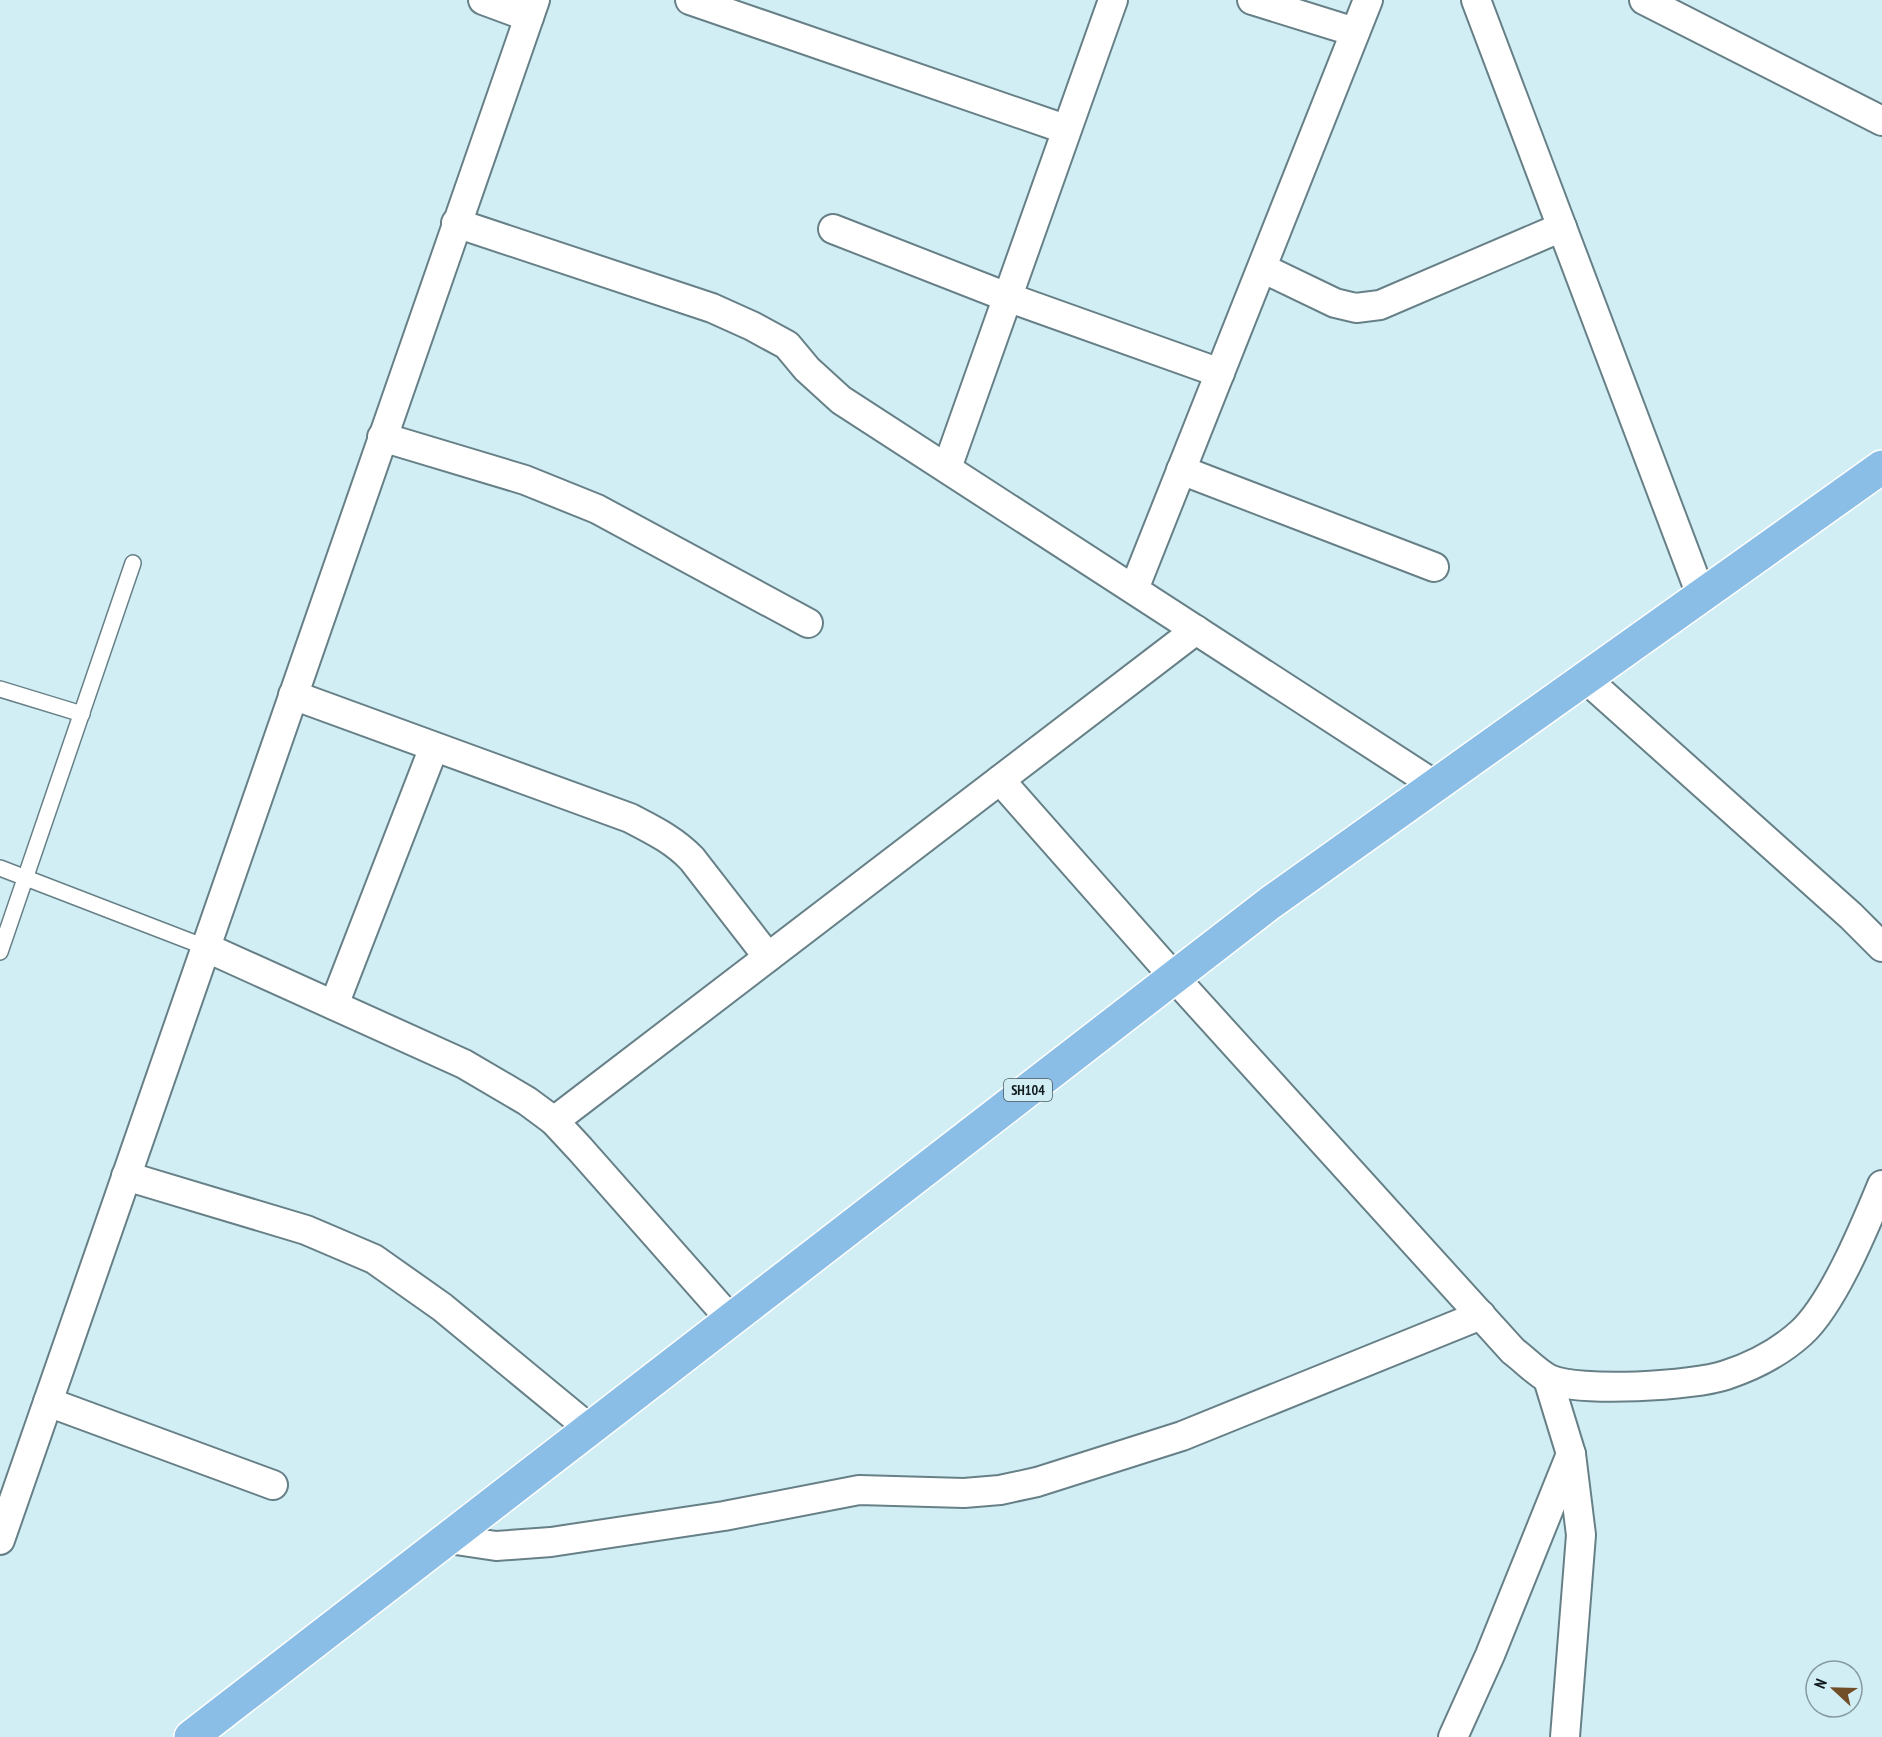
<svg xmlns="http://www.w3.org/2000/svg" width="1882" height="1737" viewBox="0 0 1882 1737" font-family="'PT Sans Narrow',sans-serif">
  <rect width="100%" height="100%" fill="#d2eef5"/>
  <g fill="none" stroke-linecap="round" stroke-linejoin="round">
    <defs>
      <g id="service">
        <path d="M0,689L82,714"/>
        <path d="M0,868L205,947"/>
        <path d="M0,952L133,563"/>
      </g>
      <g id="minor">
        <path d="M483,0L529,17"/>
        <path d="M690,0L1065,129"/>
        <path d="M1252,0L1355,32"/>
        <path d="M1476,0L1701,595"/>
        <path d="M1644,0L1882,121"/>
        <path d="M456,223L712,308L752,326L787,345L807,369L841,400L1435,785"/>
        <path d="M833,229L1007,297L1220,373"/>
        <path d="M1262,268L1335,303L1356,308L1380,305L1562,227"/>
        <path d="M382,437L525,480L597,509L808,623"/>
        <path d="M947,468L1113,0"/>
        <path d="M1181,470L1434,567"/>
        <path d="M1134,589L1368,0"/>
        <path d="M1585,678L1851,916L1882,947"/>
        <path d="M293,695L630,818C653,830 674,840 692,859L768,957"/>
        <path d="M1000,780L1174,977L1513,1351C1525,1360 1537,1373 1549,1379C1579,1393 1694,1386 1726,1375C1753,1366 1780,1352 1801,1333C1833,1304 1865,1226 1882,1185"/>
        <path d="M205,947L464,1064L527,1101L554,1121L580,1149L731,1320"/>
        <path d="M334,1005L434,747"/>
        <path d="M554,1121L1196,630"/>
        <path d="M126,1176L306,1230L374,1259L442,1307L590,1429"/>
        <path d="M1548,1379L1571,1454L1581,1535L1565,1737"/>
        <path d="M48,1402L273,1485"/>
        <path d="M449,1539L496,1546L551,1542L724,1516L859,1490L964,1493L1000,1490L1037,1482L1182,1436L1481,1315"/>
        <path d="M0,1540L535,0"/>
        <path d="M1453,1737L1490,1655L1571,1454"/>
      </g>
      <path id="primary" d="M191,1737L1270,903L1882,467"/>
    </defs>
    <use href="#service" stroke="#678087" stroke-width="18"/>
    <use href="#minor" stroke="#678087" stroke-width="32"/>
    <use href="#primary" stroke="#fff" stroke-width="36"/>
    <use href="#service" stroke="#fff" stroke-width="15"/>
    <use href="#minor" stroke="#fff" stroke-width="28"/>
    <use href="#primary" stroke="#8bbee6" stroke-width="33"/>
  </g>
  <g text-anchor="middle" stroke-width="4.5" stroke-linejoin="round" paint-order="stroke">
    <rect fill="#d2eef5" stroke="#4c5b5e" stroke-width="1.5" x="1004" y="1079" width="48" height="22" rx="4.5"/>
    <g font-size="14" font-weight="bold" fill="#121c1e">
      <text x="1028" y="1095">SH104</text>
    </g>
  </g>
  <g transform="translate(1834 1689) rotate(292)"><circle r="28" fill="#d2eef5" stroke="#859a9f" stroke-width="1.5"/>
  <path d="M0-4.5L10 22L0 15L-10 22Z" fill="#714e27"/>
  <text y="-9" font-size="16" font-weight="bold" text-anchor="middle" fill="#121c1e">N</text>
  </g>
</svg>
